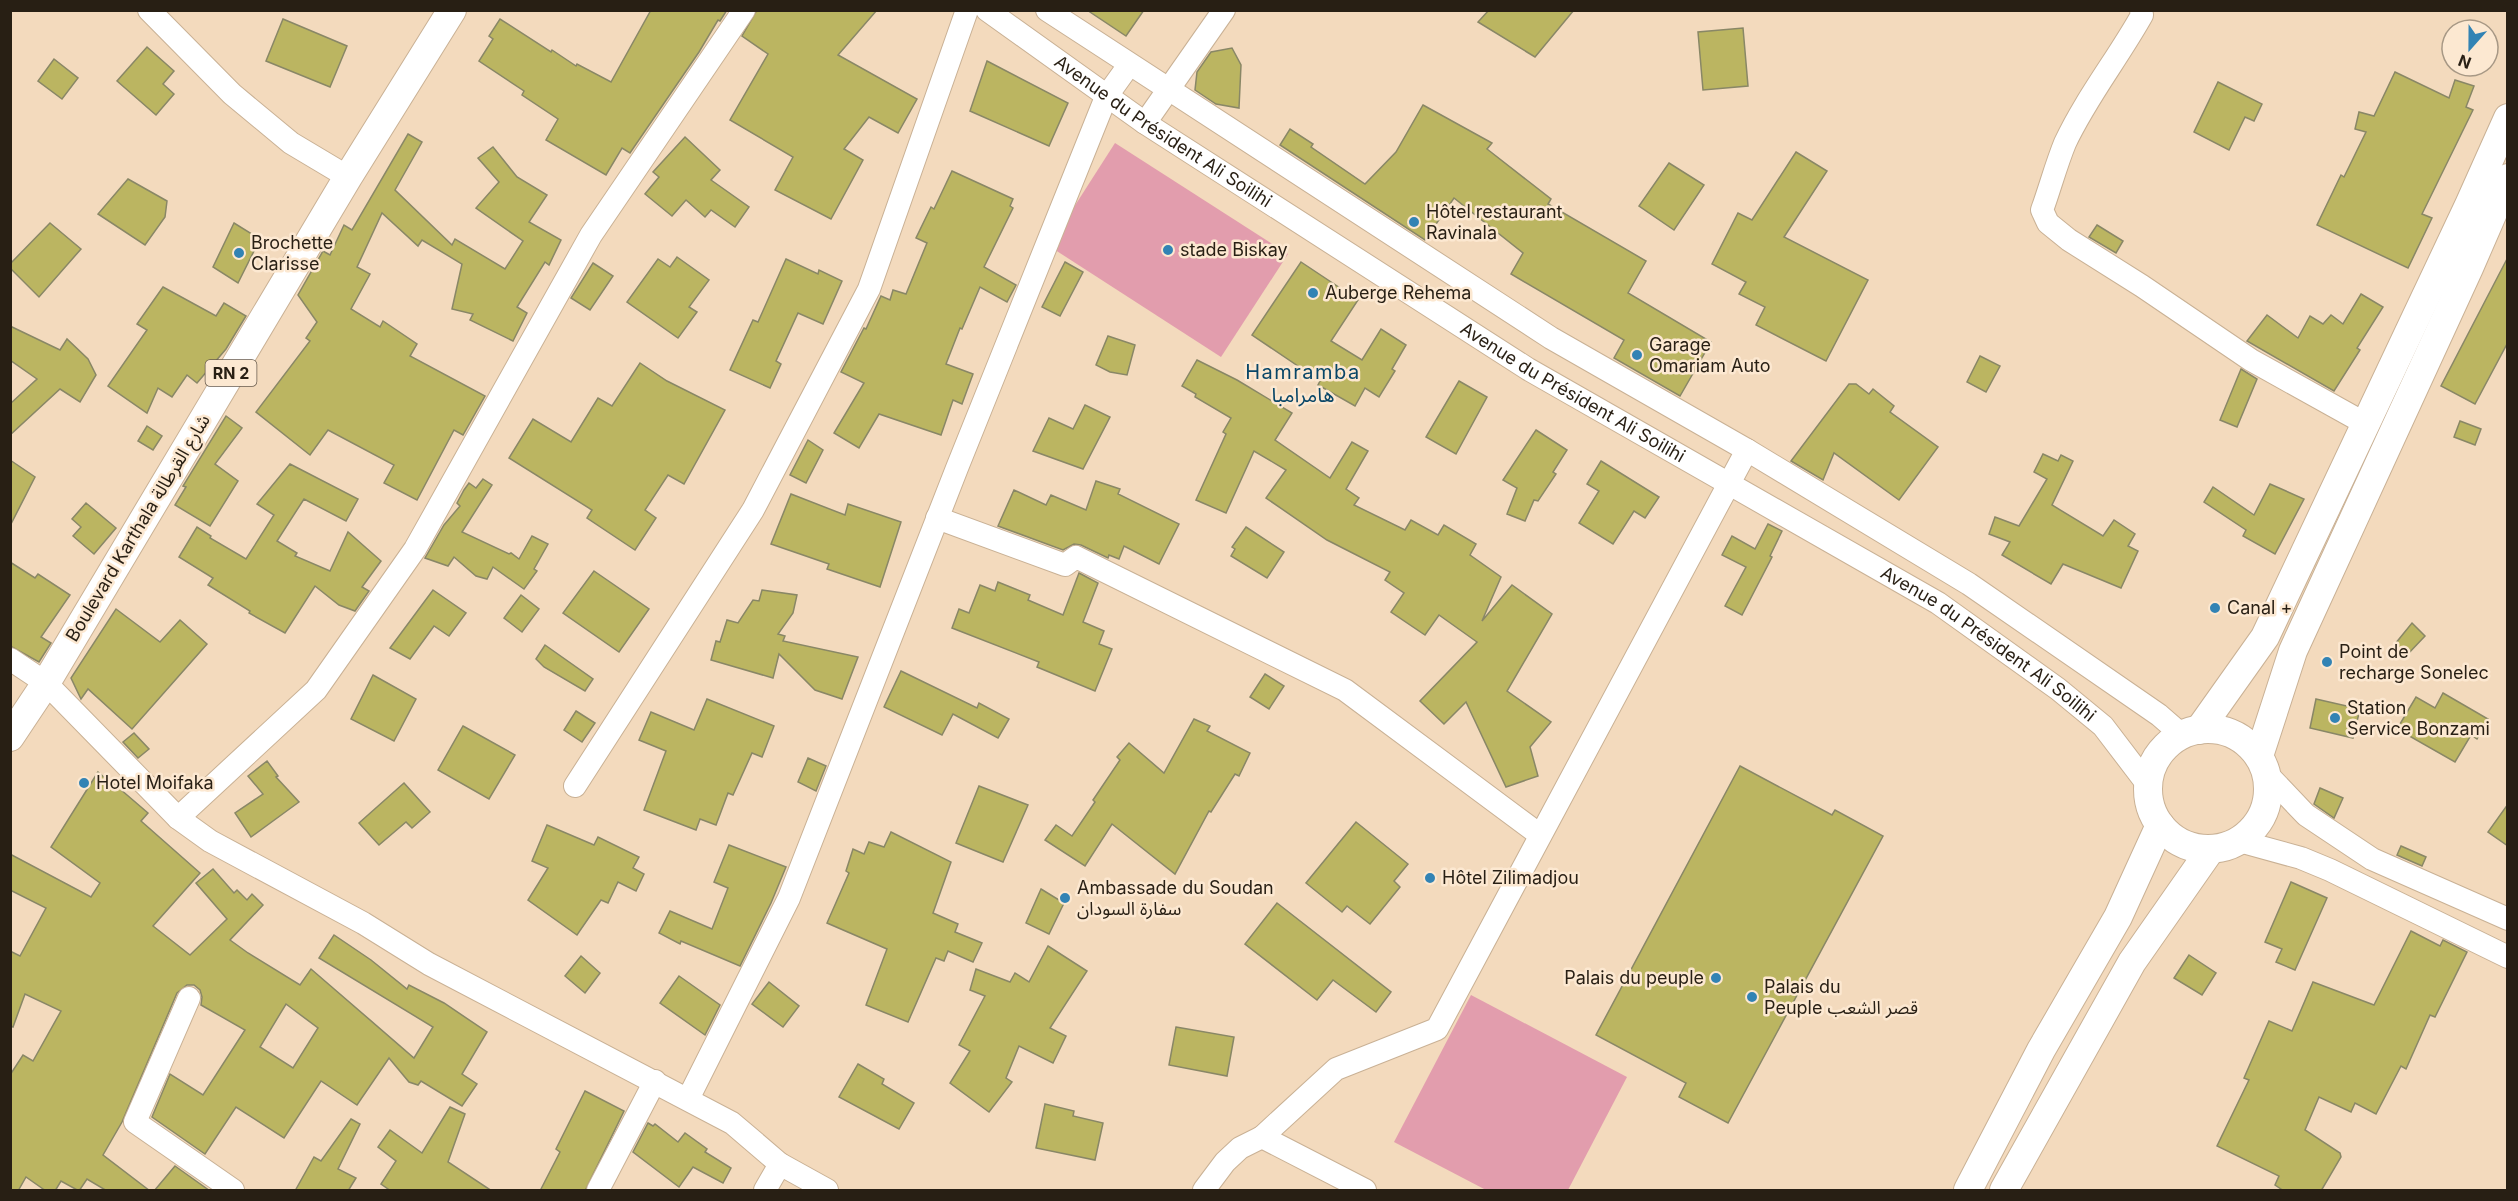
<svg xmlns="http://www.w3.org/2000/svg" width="2518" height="1201" viewBox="0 0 2518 1201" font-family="Inter,'Noto Sans Arabic',sans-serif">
  <rect width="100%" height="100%" fill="#f3dabd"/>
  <g fill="#e29dad">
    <path d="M1115,143L1288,254L1221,357L1049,246Z"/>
    <path d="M1471,995L1627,1077L1568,1190H1486L1394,1142Z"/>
  </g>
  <g fill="#bbb561" stroke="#898766" stroke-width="1.5" fill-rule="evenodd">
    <path d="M651,10H727L720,21L718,20L699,52L630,153L622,148L606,175L546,140L558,119L522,95L524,91L479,61L493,39L489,36L500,19L551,52L552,50L576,66L577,64L611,82Z"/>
    <path d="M757,10H877L838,55L917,99L898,133L869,117L844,149L863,160L831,219L775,190L793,157L730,120L768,54L742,36Z"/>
    <path d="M1087,10H1144L1126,36Z"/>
    <path d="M1489,10H1574L1535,57L1478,22Z"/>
    <path d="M283,19L347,46L330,87L266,61Z"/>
    <path d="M1743,28L1748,86L1703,90L1698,32Z"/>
    <path d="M147,47L174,71L163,84L174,94L156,115L117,81Z"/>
    <path d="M1232,48L1241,65L1239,108L1216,104L1195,90L1197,72L1211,52Z"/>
    <path d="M54,59L78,78L62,99L38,81Z"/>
    <path d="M987,61L1068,103L1049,146L970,111Z"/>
    <path d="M2395,72L2449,98L2455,80L2474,86L2466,107L2473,110L2422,214L2432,218L2408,268L2317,225L2341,175L2344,177L2366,132L2355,129L2359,112L2374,116Z"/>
    <path d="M2218,82L2262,104L2254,121L2245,117L2229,150L2194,132Z"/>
    <path d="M1423,105L1492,143L1487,149L1551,199L1548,204L1646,261L1628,293L1711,342L1680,396L1614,358L1624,340L1511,274L1523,253L1454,198L1425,240L1280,145L1290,129L1313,144L1311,147L1365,184L1396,152Z"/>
    <path d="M408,134L422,142L395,190L452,245L455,239L505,269L523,241L476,208L499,182L478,158L493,147L517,177L547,195L529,222L561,240L549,265L545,262L517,307L527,313L513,341L470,320L473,314L452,309L462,264L422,240L418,246L382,213L357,267L370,274L351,309L380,327L383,321L417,344L410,356L485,396L463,435L454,430L417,500L384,483L394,465L328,430L310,455L256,412L310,341L306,338L317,322L298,295L323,251L330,255L344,225L352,230Z"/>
    <path d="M685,137L720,170L711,180L749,207L735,227L711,210L705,217L686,200L672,216L645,194L659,177L653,172Z"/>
    <path d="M1796,152L1827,171L1784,237L1868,280L1826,361L1756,325L1765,307L1739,294L1746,282L1712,264L1738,213L1752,220Z"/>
    <path d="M1669,163L1704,185L1674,230L1639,206Z"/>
    <path d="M952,171L1013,199L1010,206L1013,208L984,267L1016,285L1007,302L980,287L962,329L960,328L946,364L973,374L962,404L953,400L941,435L879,414L859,448L834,433L864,383L841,372L864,328L866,329L881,296L890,300L893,290L906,294L927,243L916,238L931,207L934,209Z"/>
    <path d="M128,179L167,201L165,217L145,245L98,214Z"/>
    <path d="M50,223L81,249L39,297L10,268V264Z"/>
    <path d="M234,223L260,239L238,283L213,267Z"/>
    <path d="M2097,225L2123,241L2116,253L2089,237Z"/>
    <path d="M677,257L709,280L689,307L697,312L678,338L627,302L658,259L670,267Z"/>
    <path d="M2508,257V342L2475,404L2441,386Z"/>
    <path d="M786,259L818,274L819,270L842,281L823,324L798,313L776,361L781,364L770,388L730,370L753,320L758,322Z"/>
    <path d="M1065,262L1083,272L1060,316L1042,307Z"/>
    <path d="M1301,262L1358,300L1331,341L1362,360L1381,329L1406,345L1392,369L1395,371L1379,397L1365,388L1355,406L1318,385L1320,381L1252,335Z"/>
    <path d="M593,263L613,276L590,310L571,298Z"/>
    <path d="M163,287L216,316L224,303L246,316L226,349L197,383L187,375L172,397L158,388L147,413L108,386L147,330L137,324Z"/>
    <path d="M2361,294L2383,307L2357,348L2360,350L2334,391L2247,341L2267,315L2298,338L2310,316L2323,324L2331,315L2343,324Z"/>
    <path d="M10,326L60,350L67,339L88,359L96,375L80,402L60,389L10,435V404L37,379L10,360Z"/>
    <path d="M1108,336L1135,345L1127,375L1110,372L1096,365Z"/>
    <path d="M1980,356L2000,366L1986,392L1967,382Z"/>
    <path d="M1197,360L1237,380L1292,413L1275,440L1330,478L1352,442L1368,451L1346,489L1359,498L1354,505L1405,530L1411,520L1438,535L1444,525L1476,544L1470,555L1501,577L1482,621L1512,585L1552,614L1507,691L1551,722L1530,747L1538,776L1506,787L1466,702L1444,724L1420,701L1477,642L1439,615L1425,635L1391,612L1404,593L1385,580L1390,572L1327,540L1266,498L1286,470L1254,451L1226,513L1196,500L1226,434L1223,432L1231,418L1195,397L1196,394L1182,386Z"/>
    <path d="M640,363L667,381L725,410L684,484L668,475L645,510L656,518L635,550L587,518L592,510L509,458L533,419L571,442L598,398L612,406Z"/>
    <path d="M2241,369L2257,379L2237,427L2220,420Z"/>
    <path d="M1459,381L1487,397L1456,454L1426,437Z"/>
    <path d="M1849,384H1856L1869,394L1873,389L1894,406L1890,412L1938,447L1899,500L1834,453L1823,480L1791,461Z"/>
    <path d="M1085,405L1110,417L1083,469L1033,451L1049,418L1073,429Z"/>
    <path d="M226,416L242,428L215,464L238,481L210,526L175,505L186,487L183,486Z"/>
    <path d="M2460,421L2481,429L2475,445L2454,437Z"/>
    <path d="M147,426L162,436L153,450L138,441Z"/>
    <path d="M1536,430L1567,450L1553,472L1556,474L1538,501L1534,500L1525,521L1507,514L1517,488L1503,480Z"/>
    <path d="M808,440L823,450L806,483L790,475Z"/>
    <path d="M2043,454L2058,461L2061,455L2073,461L2052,505L2103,536L2114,520L2135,534L2128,546L2138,551L2121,588L2063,564L2051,584L2002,555L2010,542L1989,534L1995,517L2019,526L2047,479L2034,472Z"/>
    <path d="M10,460L35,477L10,526Z"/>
    <path d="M1601,461L1659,497L1645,518L1634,511L1613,544L1579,523L1599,491L1587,484Z"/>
    <path d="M290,464L358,499L346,521L304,499L277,541L297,553L295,556L330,571L348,532L381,561L362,587L369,591L355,611L339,605L315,586L285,633L249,613L250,611L208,585L213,578L179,557L197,527L211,536L210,538L246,559L274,515L257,504Z"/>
    <path d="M483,479L492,485L462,532L509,554L511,553L519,559L532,536L548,544L534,569L537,571L524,589L493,567L487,579L476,576L454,557L448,566L425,558L444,525L460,506L457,503L464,490L469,483L476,488Z"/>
    <path d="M1096,481L1120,489L1118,494L1179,524L1159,564L1124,546L1119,559L1109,555L1108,558L1081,545L1074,544L1063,550L998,526L1014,490L1046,505L1051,495L1086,510Z"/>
    <path d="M2270,484L2304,499L2275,554L2243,536L2246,530L2204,502L2213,487L2254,515Z"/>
    <path d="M791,494L845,515L848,504L901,522L880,587L827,569L829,564L771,544Z"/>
    <path d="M86,503L116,528L94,554L73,536L81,527L72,519Z"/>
    <path d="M1768,524L1782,531L1770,556L1772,557L1742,615L1725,606L1746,567L1722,555L1732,536L1755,549Z"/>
    <path d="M1246,527L1284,552L1267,578L1231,556L1235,549L1232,547Z"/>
    <path d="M10,562L35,578L38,574L70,595L41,637L51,643L39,662L10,646Z"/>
    <path d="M594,571L649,609L619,652L563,613Z"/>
    <path d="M1079,573L1098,583L1083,622L1104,631L1099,644L1112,649L1095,691L1037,667L1039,662L952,628L959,609L969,613L980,585L995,591L998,582L1030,595L1028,600L1063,615Z"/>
    <path d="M433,590L466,613L449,636L434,626L410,659L390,648Z"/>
    <path d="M762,590L797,595L793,613L778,634L785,636L783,641L858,657L842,699L815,690L779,654L773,678L711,660L716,641L720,642L727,620L738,623L753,600L759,601Z"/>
    <path d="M521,595L539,609L522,632L504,618Z"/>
    <path d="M116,609L160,642L180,620L207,644L132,729L88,689L81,699L71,678Z"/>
    <path d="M2412,623L2425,636L2407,655L2395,644Z"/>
    <path d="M545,645L593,679L585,691L544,667L536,659Z"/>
    <path d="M901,671L977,708L979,703L1009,719L998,738L953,714L942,735L884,707Z"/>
    <path d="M1265,674L1284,686L1269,709L1250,697Z"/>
    <path d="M373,675L416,699L394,741L351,719Z"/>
    <path d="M2443,693L2488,719L2477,739L2471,735L2455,762L2397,729L2416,697L2435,708Z"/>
    <path d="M707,699L774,726L762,757L752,753L733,795L728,793L716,825L700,819L696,830L644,810L666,751L639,740L651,712L694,730Z"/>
    <path d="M2316,699L2360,709L2353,738L2310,728Z"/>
    <path d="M576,711L595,723L582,742L564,730Z"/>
    <path d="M1194,719L1210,726L1207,731L1250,753L1239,776L1235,774L1211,812L1209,811L1175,874L1112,824L1085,866L1045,840L1056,825L1072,836L1095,802L1093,800L1120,760L1117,757L1129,743L1164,773Z"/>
    <path d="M463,726L515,755L489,799L438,770Z"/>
    <path d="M134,733L149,749L138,758L123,742Z"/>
    <path d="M808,758L826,766L816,791L798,782Z"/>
    <path d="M267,761L278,776L276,777L299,802L251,837L235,813L263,794L248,776Z"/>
    <path d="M1740,766L1832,815L1835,810L1883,836L1728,1123L1679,1097L1686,1083L1596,1035Z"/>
    <path d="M98,772L105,778L106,777L148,813L141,821L200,873L153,926L190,955L227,919L196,883L213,869L234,893L237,890L247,900L252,894L263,905L230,940L248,953L300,985L311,969L414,1058L433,1027L319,958L334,935L371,960L407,989L409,985L444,1003L487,1032L462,1074L477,1084L462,1106L421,1081L418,1085L409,1082L389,1058L357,1105L321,1081L284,1138L236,1107L205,1154L152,1117L170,1074L203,1095L245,1030L201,1005L202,997L200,990L194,985H187L177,993L122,1122L103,1155L150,1191H107L87,1179L79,1191L61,1181L55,1191H46L26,1177L18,1191H10V1075L23,1055L33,1061L61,1011L25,994L13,1027L10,1026V951L20,956L46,908L10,890V854L91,897L100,883L51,847ZM286,1004L318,1028L293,1068L260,1047Z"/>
    <path d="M404,783L430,812L412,828L406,822L379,845L359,823Z"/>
    <path d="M979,786L1028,805L1003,862L956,843Z"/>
    <path d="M2320,788L2343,798L2334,818L2314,804Z"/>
    <path d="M2508,804V846L2488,832Z"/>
    <path d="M1356,822L1408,864L1394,881L1400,887L1370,924L1347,906L1342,912L1306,883Z"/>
    <path d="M547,825L594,845L598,837L639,857L633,868L644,874L636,891L618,882L608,903L601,900L577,935L528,900L548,868L532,861Z"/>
    <path d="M891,832L951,862L933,913L958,924L955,932L982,943L973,962L948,951L944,961L936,958L908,1022L866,1005L887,949L827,923L849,873L846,871L853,849L864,854L869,842L884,847Z"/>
    <path d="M729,845L786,867L771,903L740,966L681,941L680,944L659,933L670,911L712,929L728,888L714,882Z"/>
    <path d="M2401,846L2426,857L2422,866L2397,855Z"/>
    <path d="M2291,882L2327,898L2295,970L2276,962L2282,949L2265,942Z"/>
    <path d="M1041,889L1064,903L1049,934L1026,923Z"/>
    <path d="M1277,903L1391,992L1376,1012L1333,980L1317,1000L1245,944Z"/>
    <path d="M2411,931L2440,946L2443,940L2467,952L2435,1017L2430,1015L2406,1069L2401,1066L2376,1114L2355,1103L2351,1112L2319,1097L2305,1130L2340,1153L2341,1157L2321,1191H2284L2275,1185L2279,1176L2217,1146L2249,1080L2244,1078L2269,1021L2292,1031L2313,982L2374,1005Z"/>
    <path d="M1048,946L1087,971L1050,1028L1066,1036L1053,1063L1019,1046L1006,1078L1012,1082L989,1112L950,1083L970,1051L959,1045L985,996L970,990L976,969L1010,982L1015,973L1029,982Z"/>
    <path d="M2189,955L2216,973L2202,995L2174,978Z"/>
    <path d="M581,956L600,973L585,993L565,976Z"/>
    <path d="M679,976L720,1005L705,1035L660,1003Z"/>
    <path d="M769,982L799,1006L783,1027L752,1004Z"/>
    <path d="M1176,1027L1234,1037L1227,1076L1169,1065Z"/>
    <path d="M858,1064L884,1079L882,1084L914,1103L899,1129L839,1097Z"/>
    <path d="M585,1091L624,1111L585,1191H540L560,1152L556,1149Z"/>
    <path d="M1045,1104L1074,1111L1073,1116L1103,1123L1095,1160L1036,1148Z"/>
    <path d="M450,1107L465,1114L448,1162L492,1191H391L381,1184L396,1161L378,1147L390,1130L422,1153Z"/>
    <path d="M351,1119L360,1124L338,1169L356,1178L348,1191H295L314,1157L321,1161Z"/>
    <path d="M648,1123L653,1126L655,1124L678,1142L685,1133L707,1149L705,1152L731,1168L723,1183L693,1167L679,1187L633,1152Z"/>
    <path d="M175,1166L210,1191H154Z"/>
  </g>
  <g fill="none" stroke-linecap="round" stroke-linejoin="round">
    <defs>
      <g id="minor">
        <path d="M149,10L232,94L291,143L348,177"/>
        <path id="s1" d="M987,10L1145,123L1528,369L1938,603L2058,689L2103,726L2148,785"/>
        <path d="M1047,10L1551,338L1747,450L1969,584L2159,715L2182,735"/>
        <path d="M2141,10L2142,15C2118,58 2086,98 2065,143C2056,165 2050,188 2042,210L2048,223L2069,240L2142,286L2251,360L2366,424"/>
        <path d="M1145,123L1224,10"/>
        <path d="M937,518L1065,565L1076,557L1345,690L1540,835"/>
        <path d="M10,659L46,683L178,818L210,841L363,923L429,964L732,1123L780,1164L827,1190"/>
        <path d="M2267,774L2306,815L2372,859L2508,919"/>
        <path d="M575,786L753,510L869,289L967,10"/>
        <path d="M178,818L316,690L415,549L591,235L744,10"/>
        <path d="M2239,841L2301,858L2330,870L2508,957"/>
        <path d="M189,998L135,1122L233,1190"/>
        <path d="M688,1099L789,898L957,468L1106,97L1129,65"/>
        <path d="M1262,1137L1365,1190"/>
        <path d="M598,1190L655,1081"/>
        <path d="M765,1190L780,1164"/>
        <path d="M1204,1190L1225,1162L1240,1148L1262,1137L1336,1069L1437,1029L1747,450"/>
      </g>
      <g id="major">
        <circle cx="2208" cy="789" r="60"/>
        <path d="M2199,730L2265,637L2469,205L2508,118"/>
        <path d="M10,737L46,683L348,177L452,10"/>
        <path d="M2259,756L2293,651L2469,268L2508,178"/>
        <path d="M1968,1190L2041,1050L2118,917L2160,825"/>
        <path d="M2004,1190L2132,962L2211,849"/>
      </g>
    </defs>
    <use href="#minor" stroke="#c9b195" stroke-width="24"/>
    <use href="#major" stroke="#c9b195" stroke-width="30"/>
    <use href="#minor" stroke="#fff" stroke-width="22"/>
    <use href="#major" stroke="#fff" stroke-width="28"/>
  </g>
  <g fill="#3283b4" stroke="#fce8d1" stroke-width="2">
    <circle cx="1414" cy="222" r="6"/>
    <circle cx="1168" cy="250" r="6"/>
    <circle cx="239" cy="253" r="6"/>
    <circle cx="1313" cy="293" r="6"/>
    <circle cx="1637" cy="355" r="6"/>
    <circle cx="2215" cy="608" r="6"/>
    <circle cx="2327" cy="662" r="6"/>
    <circle cx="2335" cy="718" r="6"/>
    <circle cx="84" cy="783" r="6"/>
    <circle cx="1430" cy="878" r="6"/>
    <circle cx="1065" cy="898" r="6"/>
    <circle cx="1716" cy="978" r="6"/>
    <circle cx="1752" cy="997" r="6"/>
  </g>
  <g text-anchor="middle" stroke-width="5" stroke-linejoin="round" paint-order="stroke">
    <rect fill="#fce8d1" stroke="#685b4d" stroke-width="1.5" x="205.5" y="360" width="51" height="26" rx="4.5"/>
    <g font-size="16" font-weight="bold" fill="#281f14">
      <text x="231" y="379">RN 2</text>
    </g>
    <g font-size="18" fill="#281f14" stroke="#fce8d1">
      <text dy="6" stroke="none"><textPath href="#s1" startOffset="214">Avenue du Président Ali Soilihi</textPath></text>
      <text dy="6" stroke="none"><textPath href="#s1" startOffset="700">Avenue du Président Ali Soilihi</textPath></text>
      <text transform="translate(138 528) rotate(-59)" y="6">Boulevard Karthala شارع القرطالة</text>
      <text dy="6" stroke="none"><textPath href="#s1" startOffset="1186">Avenue du Président Ali Soilihi</textPath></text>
    </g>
    <g font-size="18" fill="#281f14" stroke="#fce8d1" text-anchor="start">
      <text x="1426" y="218">Hôtel restaurant<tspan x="1426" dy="21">Ravinala</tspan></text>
      <text x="251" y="249">Brochette<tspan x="251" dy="21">Clarisse</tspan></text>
      <text x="1180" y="256">stade Biskay</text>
      <text x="1325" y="299">Auberge Rehema</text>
      <text x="1649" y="351">Garage<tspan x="1649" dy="21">Omariam Auto</tspan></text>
      <text x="2227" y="614">Canal +</text>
      <text x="2339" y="658">Point de<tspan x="2339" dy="21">recharge Sonelec</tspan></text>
      <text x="2347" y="714">Station<tspan x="2347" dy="21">Service Bonzami</tspan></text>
      <text x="96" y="789">Hotel Moifaka</text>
      <text x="1442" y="884">Hôtel Zilimadjou</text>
      <text x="1077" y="894">Ambassade du Soudan<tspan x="1077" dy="21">سفارة السودان</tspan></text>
      <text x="1704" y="984" text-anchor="end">Palais du peuple</text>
      <text x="1764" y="993">Palais du<tspan x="1764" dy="21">Peuple قصر الشعب</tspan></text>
    </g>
    <g font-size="20" letter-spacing="1.5" fill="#094667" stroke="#fce8d1">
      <text x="1303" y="379">Hamramba<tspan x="1303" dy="23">هامرامبا</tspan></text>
    </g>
  </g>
  <rect width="2518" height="1201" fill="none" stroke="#281f14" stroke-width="24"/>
  <g transform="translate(2470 48) rotate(201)"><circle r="28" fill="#fce8d1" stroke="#a79885" stroke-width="1.5"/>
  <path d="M0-4.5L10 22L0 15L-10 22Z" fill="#3283b4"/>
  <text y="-9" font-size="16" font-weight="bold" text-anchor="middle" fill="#281f14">N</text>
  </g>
</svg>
